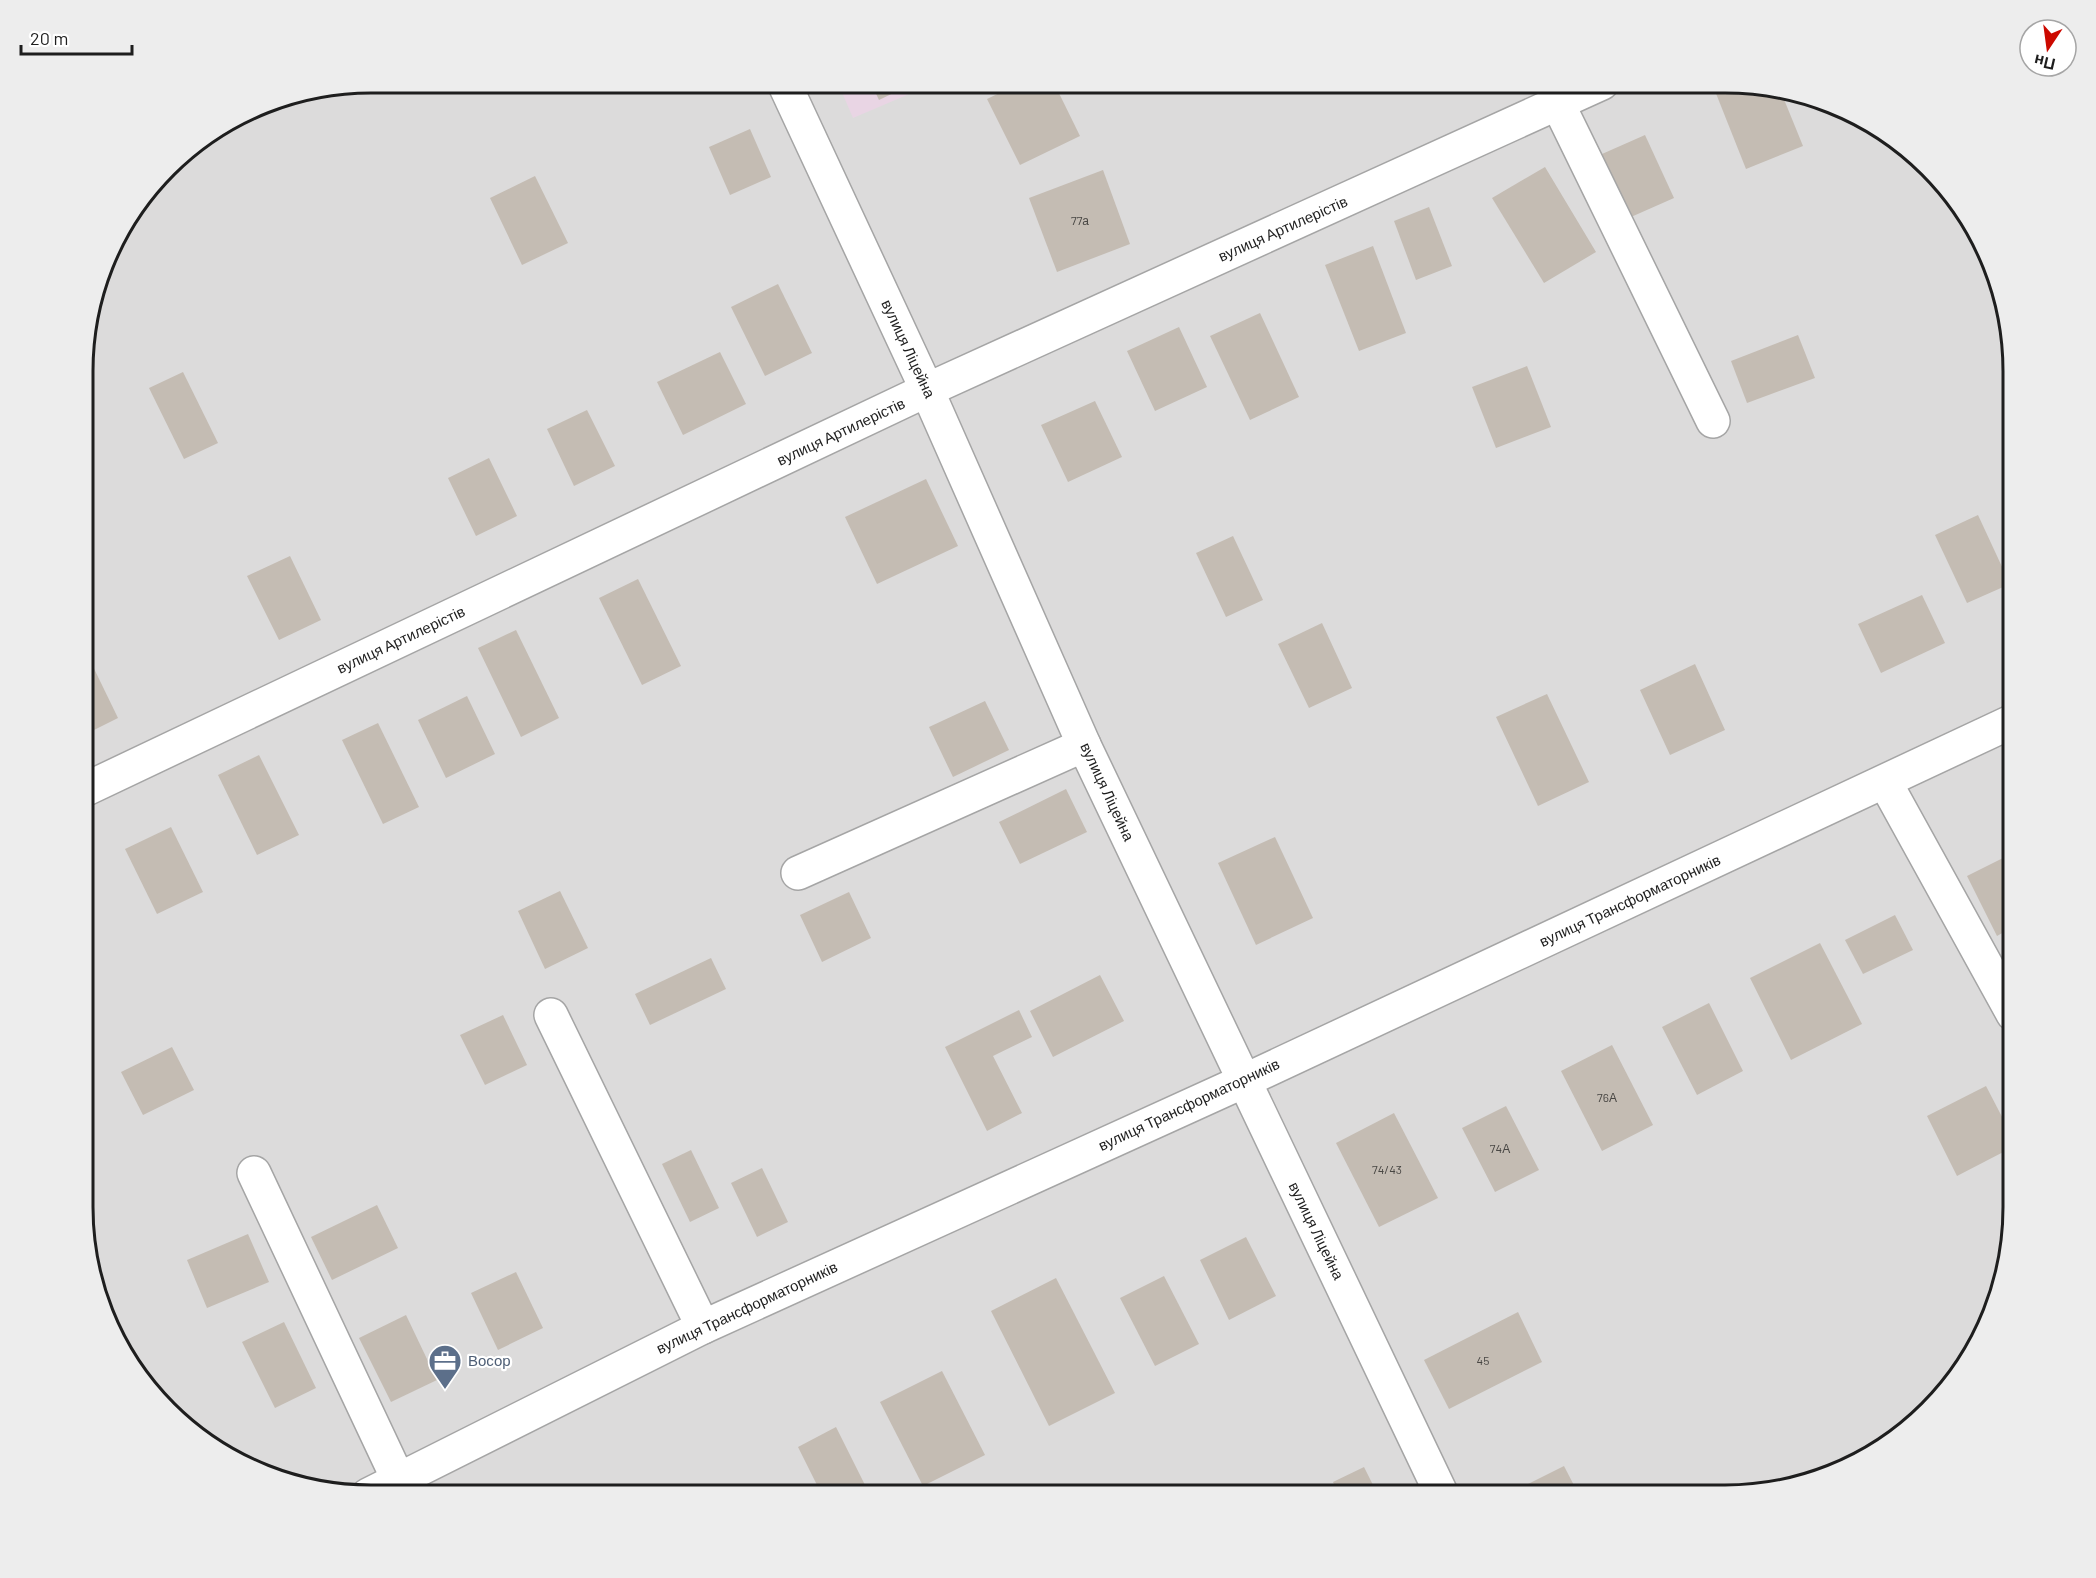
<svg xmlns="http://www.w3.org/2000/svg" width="2096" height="1578" viewBox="0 0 2096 1578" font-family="Barlow,sans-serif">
  <rect width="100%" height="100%" fill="#efece4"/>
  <path fill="#dcdbdb" d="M371,83H1743L1835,104L1915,154L1984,244L2013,371V1226L1991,1317L1942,1397L1852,1466L1725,1495H353L261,1474L181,1424L112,1335L83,1226L85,333L121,227L181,154L278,98Z"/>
  <path fill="#e9d5e4" d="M838,83H935L853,118Z"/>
  <g fill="#c4bcb3">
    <path d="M871,83H914L879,100Z"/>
    <path d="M1020,83H1054L1080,136L1020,165L987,99Z"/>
    <path d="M1736,83L1781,92L1803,146L1746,169L1715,91Z"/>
    <path d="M750,129L771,177L730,195L709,147Z"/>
    <path d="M1645,135L1674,198L1631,217L1602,154Z"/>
    <path d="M1545,167L1596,252L1544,283L1492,198Z"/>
    <path d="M1103,170L1130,244L1057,272L1029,198Z"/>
    <path d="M535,176L568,243L522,265L490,198Z"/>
    <path d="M1429,207L1452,266L1416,280L1394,221Z"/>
    <path d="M1373,246L1406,333L1359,351L1325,265Z"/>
    <path d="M778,284L812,353L765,376L731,307Z"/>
    <path d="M1260,313L1299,397L1250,420L1210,336Z"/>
    <path d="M1179,327L1207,387L1155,411L1127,351Z"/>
    <path d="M1798,335L1815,378L1747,403L1731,361Z"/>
    <path d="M720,352L746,404L683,435L657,382Z"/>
    <path d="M1527,366L1551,427L1496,448L1472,387Z"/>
    <path d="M183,372L218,443L184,459L149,388Z"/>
    <path d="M1095,401L1122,457L1068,482L1041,425Z"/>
    <path d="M587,410L615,466L574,486L547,429Z"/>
    <path d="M489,458L517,516L476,536L448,478Z"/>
    <path d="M926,479L958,546L877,584L845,517Z"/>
    <path d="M1978,515L2010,584L1967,603L1935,535Z"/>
    <path d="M1233,536L1263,600L1226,617L1196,553Z"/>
    <path d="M290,556L321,620L279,640L247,576Z"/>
    <path d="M638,579L681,666L642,685L599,598Z"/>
    <path d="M1922,595L1945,643L1881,673L1858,624Z"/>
    <path d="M1322,623L1352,688L1309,708L1278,644Z"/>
    <path d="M516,630L559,718L521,737L478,648Z"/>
    <path d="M84,648L118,718L84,735Z"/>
    <path d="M1695,664L1725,730L1670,755L1640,690Z"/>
    <path d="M1547,694L1589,782L1538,806L1496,717Z"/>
    <path d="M467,696L495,754L446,778L418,720Z"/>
    <path d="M985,701L1009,750L953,777L929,727Z"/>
    <path d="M378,723L419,807L383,824L342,740Z"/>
    <path d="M259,755L299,835L257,855L218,775Z"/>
    <path d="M1066,789L1087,832L1020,864L999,822Z"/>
    <path d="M171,827L203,892L157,914L125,849Z"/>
    <path d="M1275,837L1313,918L1256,945L1218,863Z"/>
    <path d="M2013,853V927L1997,936L1967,876Z"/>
    <path d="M560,891L588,948L545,969L518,911Z"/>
    <path d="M849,892L871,938L822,962L800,915Z"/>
    <path d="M1895,915L1913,950L1863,974L1845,940Z"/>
    <path d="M1820,943L1862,1024L1791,1060L1750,978Z"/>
    <path d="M711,958L726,989L650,1025L635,994Z"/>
    <path d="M1100,975L1124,1021L1053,1057L1030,1011Z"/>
    <path d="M1709,1003L1743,1071L1697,1095L1662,1027Z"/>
    <path d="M1019,1010L1032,1037L993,1056L1022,1113L987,1131L945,1047Z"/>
    <path d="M503,1015L527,1065L485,1085L460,1035Z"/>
    <path d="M1612,1045L1653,1125L1602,1151L1561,1071Z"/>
    <path d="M172,1047L194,1090L143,1115L121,1072Z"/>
    <path d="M1986,1086L2013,1138V1147L1957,1176L1927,1116Z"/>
    <path d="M1506,1106L1539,1170L1495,1192L1462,1128Z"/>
    <path d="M1394,1113L1438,1198L1379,1227L1336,1143Z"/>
    <path d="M691,1150L719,1208L690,1222L662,1164Z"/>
    <path d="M762,1168L788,1222L757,1237L731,1183Z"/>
    <path d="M377,1205L398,1248L332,1280L311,1237Z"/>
    <path d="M248,1234L269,1282L207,1308L187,1260Z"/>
    <path d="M1246,1237L1276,1296L1229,1320L1200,1260Z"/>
    <path d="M516,1272L543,1328L498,1350L471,1293Z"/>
    <path d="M1164,1276L1199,1344L1155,1366L1120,1298Z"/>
    <path d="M1056,1278L1115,1393L1049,1426L991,1311Z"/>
    <path d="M1518,1312L1542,1362L1449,1409L1424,1360Z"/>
    <path d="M406,1315L437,1380L391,1402L359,1338Z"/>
    <path d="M284,1322L316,1388L275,1408L242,1342Z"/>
    <path d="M942,1371L985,1455L923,1486L880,1402Z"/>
    <path d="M836,1427L870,1495H822L798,1447Z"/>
    <path d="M1564,1466L1579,1495H1519L1516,1490Z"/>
    <path d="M1364,1467L1378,1495H1339L1333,1482Z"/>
  </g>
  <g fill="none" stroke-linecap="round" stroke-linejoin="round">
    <defs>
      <g id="minor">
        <path d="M784,83L927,390L1084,745L1442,1495"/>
        <path d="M1558,104L1713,421"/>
        <path d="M1885,782L2013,1014"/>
        <path d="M84,790L927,390L1602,83"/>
        <path d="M798,873L1084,745"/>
        <path d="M551,1015L703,1327"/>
        <path d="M254,1173L398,1479"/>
        <path d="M368,1495L703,1327L1244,1081L2013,721"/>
      </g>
    </defs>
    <use href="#minor" stroke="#a5a5a5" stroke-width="36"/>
    <use href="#minor" stroke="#fff" stroke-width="33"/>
  </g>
  <defs>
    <symbol id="office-pin" viewBox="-11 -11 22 30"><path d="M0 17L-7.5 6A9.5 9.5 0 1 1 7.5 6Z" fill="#5c6f8a" stroke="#fff"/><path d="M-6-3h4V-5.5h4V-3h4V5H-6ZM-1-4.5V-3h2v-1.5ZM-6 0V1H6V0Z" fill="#fff"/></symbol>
  </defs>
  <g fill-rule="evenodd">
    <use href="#office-pin" x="426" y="1342" width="38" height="52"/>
  </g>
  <g text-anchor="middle" stroke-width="4.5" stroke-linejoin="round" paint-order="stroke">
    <g font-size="12" fill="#484643">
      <text x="1080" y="225">77а</text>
      <text x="1607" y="1102">76А</text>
      <text x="1500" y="1153">74А</text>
      <text x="1387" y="1174">74/43</text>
      <text x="1483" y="1365">45</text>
    </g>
    <g font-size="15" fill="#1e1e1e" stroke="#fff">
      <text transform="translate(1283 229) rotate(-24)" y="5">вулиця Артилерістів</text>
      <text transform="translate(908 349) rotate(65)" y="5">вулиця Ліцейна</text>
      <text transform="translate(841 432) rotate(-25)" y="5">вулиця Артилерістів</text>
      <text transform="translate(401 640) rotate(-25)" y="5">вулиця Артилерістів</text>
      <text transform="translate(1107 792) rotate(65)" y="5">вулиця Ліцейна</text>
      <text transform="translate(1630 901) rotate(-25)" y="5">вулиця Трансформаторників</text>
      <text transform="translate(1189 1105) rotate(-25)" y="5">вулиця Трансформаторників</text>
      <text transform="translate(1316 1231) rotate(64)" y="5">вулиця Ліцейна</text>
      <text transform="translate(747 1308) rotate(-25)" y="5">вулиця Трансформаторників</text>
    </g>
    <g font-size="15" fill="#4e5e75" stroke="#fff" text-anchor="start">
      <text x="468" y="1366">Восор</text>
    </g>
  </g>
  <path d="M0 0H2096V1578H0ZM371 93H1725A278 278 0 0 1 2003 371V1207A278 278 0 0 1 1725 1485H371A278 278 0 0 1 93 1207V371A278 278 0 0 1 371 93Z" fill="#ededed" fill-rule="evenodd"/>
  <path fill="none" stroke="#1e1e1e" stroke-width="3" d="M371 93H1725A278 278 0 0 1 2003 371V1207A278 278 0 0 1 1725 1485H371A278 278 0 0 1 93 1207V371A278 278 0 0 1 371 93Z"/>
  <g transform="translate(2048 48) rotate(193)"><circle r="28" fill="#ffffff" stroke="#a5a5a5" stroke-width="1.5"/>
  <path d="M0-4.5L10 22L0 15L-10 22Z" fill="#cc0900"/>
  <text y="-9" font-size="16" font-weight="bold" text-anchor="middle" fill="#1e1e1e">Пн</text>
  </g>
  <path d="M21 45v9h111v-9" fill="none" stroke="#1e1e1e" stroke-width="3"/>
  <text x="30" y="45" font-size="18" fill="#1e1e1e" stroke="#ffffff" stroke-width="4.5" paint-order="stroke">20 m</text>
</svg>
